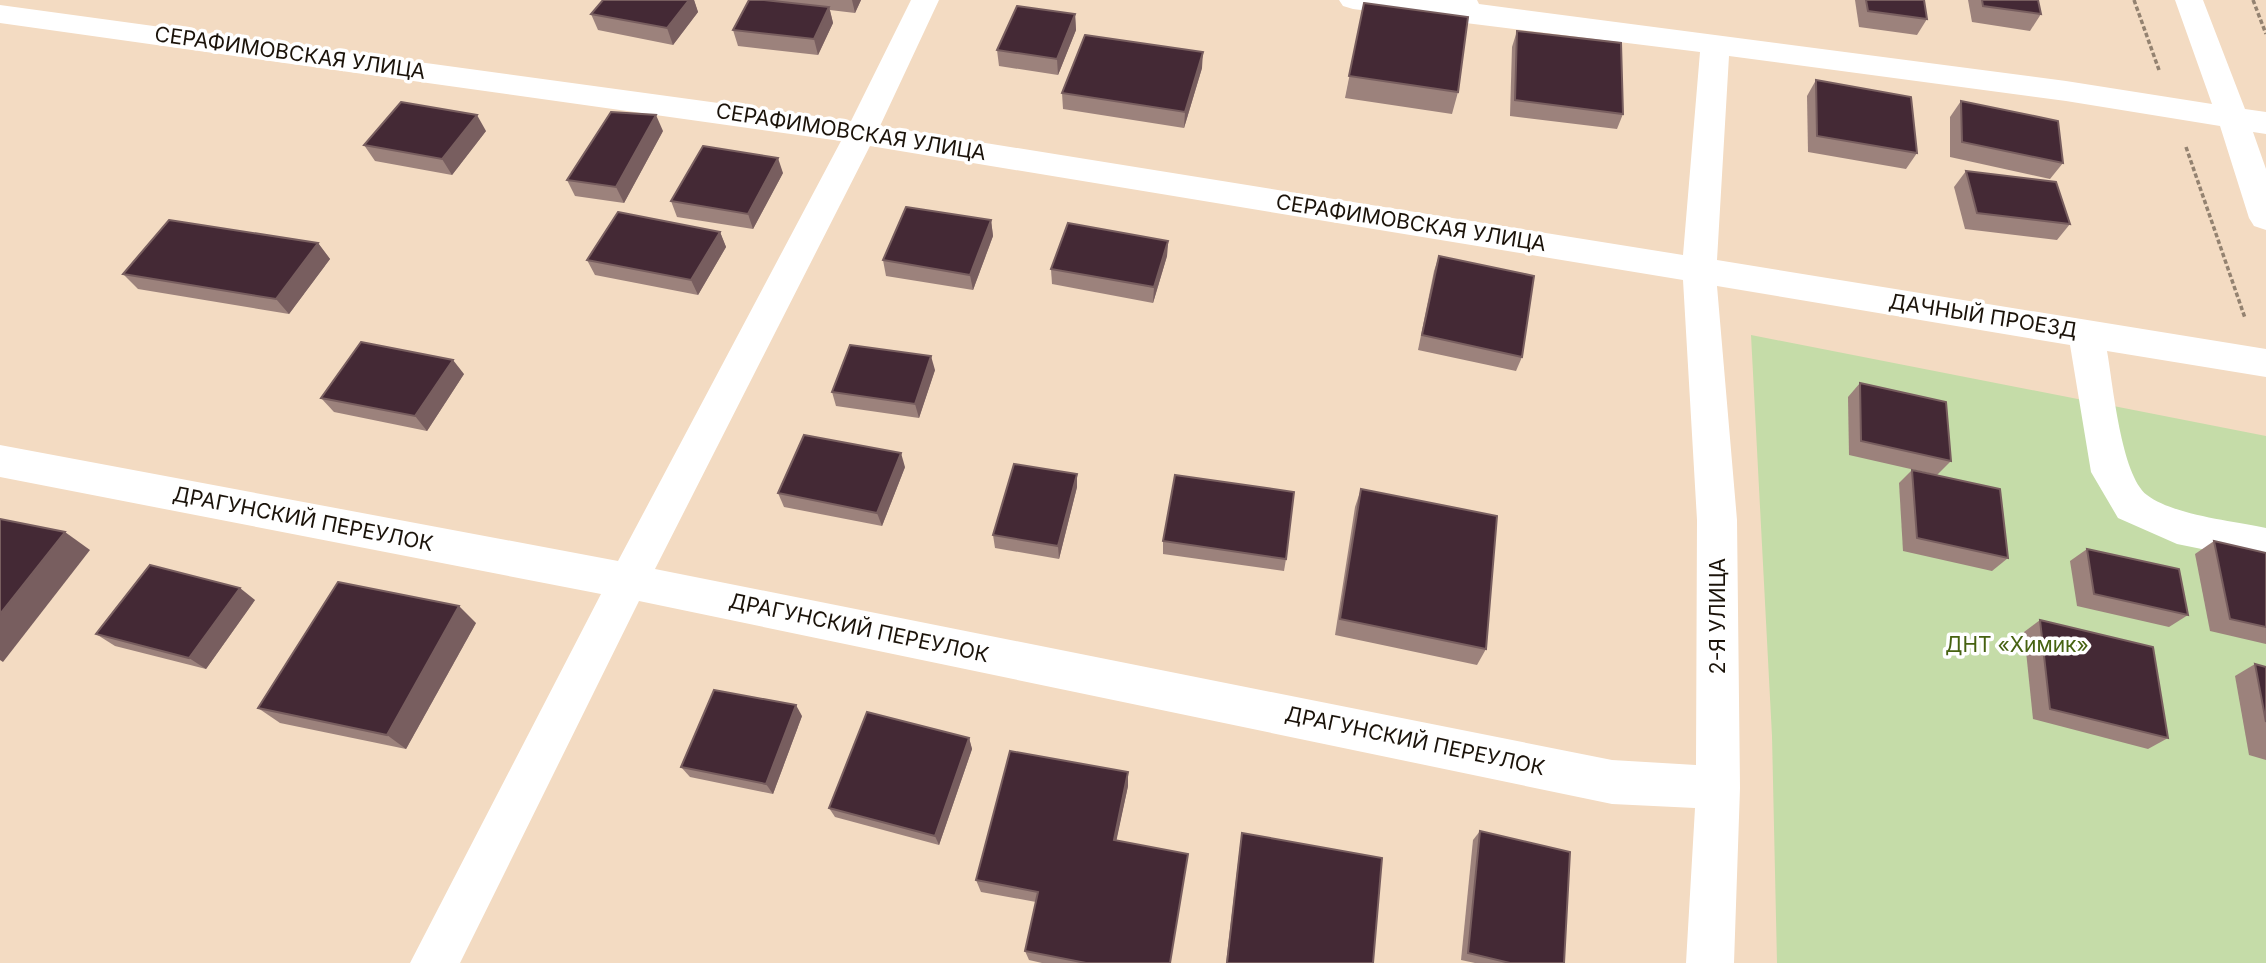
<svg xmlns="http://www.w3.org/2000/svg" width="2266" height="963" viewBox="0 0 2266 963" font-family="Inter,sans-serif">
  <rect width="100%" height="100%" fill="#f3dbc2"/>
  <path fill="#c5dca8" d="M1751,335L2266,436V963H1777L1772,736Z"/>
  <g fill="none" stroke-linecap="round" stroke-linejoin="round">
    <g stroke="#938270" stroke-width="3.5" stroke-dasharray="4.5 2.5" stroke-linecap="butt">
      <path d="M2134,0L2159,70"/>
      <path d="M2253,0L2266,34"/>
      <path d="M2186,147L2245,318"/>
    </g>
    <path fill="#fff" fill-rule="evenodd" d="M911,0H939L880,126L1683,255L1700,52L1353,9L1343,6L1339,0H1477L1479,4L2066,81L2212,104L2175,0H2203L2245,109L2266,112V134L2253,132L2266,169V230L2254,226L2249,218L2220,126L2066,101L1729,56L1717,260L2266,349V377L2107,351C2113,384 2121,475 2147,495C2173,515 2233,521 2266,528V562L2177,544L2118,518L2091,472L2070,345L1717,286L1737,520L1740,788L1734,963H1686L1695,808L1612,804L639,601L460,963H410L601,594L0,477V445L618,561L841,141L0,23V5L851,121ZM870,146L1683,280L1697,520L1696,765L1612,760L655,569Z"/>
  </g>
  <g fill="#9c827c">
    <path d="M689,0H694L698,12L673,45L598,30L591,14Z"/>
    <path d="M749,0H861L855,13L830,10L833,23L818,55L738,46L733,30Z"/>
    <path d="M1855,0H1924L1927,19L1917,35L1859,27Z"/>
    <path d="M1968,0H2038L2041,14L2030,31L1972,22Z"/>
    <path d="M1364,3L1458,92L1452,114L1345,98Z"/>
    <path d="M1075,14L1076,30L1058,75L999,66L997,50Z"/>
    <path d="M1517,31L1623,114L1617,129L1510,116L1512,47Z"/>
    <path d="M1202,68L1184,128L1063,109L1062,93Z"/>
    <path d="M1816,80L1917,153L1906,169L1808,152L1807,96Z"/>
    <path d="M1961,101L2063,163L2050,179L1950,157V117Z"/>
    <path d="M486,131L452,175L375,161L364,145Z"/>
    <path d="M663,131L624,203L575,196L567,180Z"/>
    <path d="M1966,171L2070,224L2057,240L1965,229L1954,187Z"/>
    <path d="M783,173L753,229L677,217L671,201Z"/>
    <path d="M991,220L993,236L973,290L886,276L883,260Z"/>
    <path d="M720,232L726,247L698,295L595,275L587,260Z"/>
    <path d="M1168,241L1167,256L1153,303L1052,284L1051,269Z"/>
    <path d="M318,243L330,259L289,314L138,289L123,274Z"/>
    <path d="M1439,256L1522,357L1516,371L1418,350L1434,271Z"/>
    <path d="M935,370L919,418L836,406L832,392Z"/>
    <path d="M464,374L427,431L334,412L321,398Z"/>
    <path d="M1860,383L1951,461L1937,475L1849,455L1848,397Z"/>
    <path d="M905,467L882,526L784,507L778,493Z"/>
    <path d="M1912,470L2008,558L1992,571L1903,551L1899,483Z"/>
    <path d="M1077,474V487L1059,559L995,548L993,535Z"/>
    <path d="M1361,489L1486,649L1477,665L1335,635L1355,507Z"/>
    <path d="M1163,541L1286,559L1284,571L1163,554Z"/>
    <path d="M2214,541L2266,553V644L2210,631L2195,554Z"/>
    <path d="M2087,549L2188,615L2169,627L2077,606L2070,561Z"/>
    <path d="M255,600L206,669L115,646L96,634Z"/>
    <path d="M2040,620L2168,738L2148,749L2033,719L2024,632Z"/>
    <path d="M476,623L406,749L280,723L258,708Z"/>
    <path d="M2255,664L2266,667V760L2249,755L2235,676Z"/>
    <path d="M802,716L773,794L690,777L681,767Z"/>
    <path d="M969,738L972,749L939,845L835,817L829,808Z"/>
    <path d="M1128,786L1116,840L1171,963H1042L1029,960L1025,951L1036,902L981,892L976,880Z"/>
    <path d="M1480,831L1564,963H1475L1461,960L1473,840Z"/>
    <path d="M1242,833L1373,963H1226L1240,846Z"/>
  </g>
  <g fill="#785e5f">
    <path d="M689,0H694L698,12L673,45L667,28Z"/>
    <path d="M852,0H861L855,13Z"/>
    <path d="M829,7L833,23L818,55L814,39Z"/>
    <path d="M1075,14L1076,30L1058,75L1057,59Z"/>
    <path d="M1203,52L1202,68L1184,128L1185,112Z"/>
    <path d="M477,115L486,131L452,175L442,159Z"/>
    <path d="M656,115L663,131L624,203L616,187Z"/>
    <path d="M778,158L783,173L753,229L748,214Z"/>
    <path d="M991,220L993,236L973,290L970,275Z"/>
    <path d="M720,232L726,247L698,295L691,280Z"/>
    <path d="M1168,241L1167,256L1153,303L1154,287Z"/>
    <path d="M318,243L330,259L289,314L276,299Z"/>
    <path d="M931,356L935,370L919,418L915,404Z"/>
    <path d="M453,360L464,374L427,431L415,416Z"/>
    <path d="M901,453L905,467L882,526L877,513Z"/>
    <path d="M1077,474V487L1059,559L1058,546Z"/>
    <path d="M65,532L90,550L3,662L0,660V614Z"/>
    <path d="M240,588L255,600L206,669L189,658Z"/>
    <path d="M459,606L476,623L406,749L387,735Z"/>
    <path d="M796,705L802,716L773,794L766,784Z"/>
    <path d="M969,738L972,749L939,845L935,836Z"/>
    <path d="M1128,772V786L1114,852V840Z"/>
  </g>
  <g fill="#442935" stroke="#785e5f" stroke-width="2">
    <path d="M603,0H689L667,28L591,14Z"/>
    <path d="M749,0H764L829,7L814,39L733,30Z"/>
    <path d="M1866,0H1924L1927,19L1868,11Z"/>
    <path d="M1982,0H2038L2041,14L1983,6Z"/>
    <path d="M1364,3L1468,17L1458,92L1349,76Z"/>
    <path d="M1017,6L1075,14L1057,59L997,50Z"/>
    <path d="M1517,31L1621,43L1623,114L1515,100Z"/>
    <path d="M1085,35L1203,52L1185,112L1062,93Z"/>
    <path d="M1816,80L1911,97L1917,153L1817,136Z"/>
    <path d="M1961,101L2058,121L2063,163L1962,142Z"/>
    <path d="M401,102L477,115L442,159L364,145Z"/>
    <path d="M611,112L656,115L616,187L567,180Z"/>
    <path d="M703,146L778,158L748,214L671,201Z"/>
    <path d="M1966,171L2056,182L2070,224L1977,213Z"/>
    <path d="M906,207L991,220L970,275L883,260Z"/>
    <path d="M618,212L720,232L691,280L587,260Z"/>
    <path d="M169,220L318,243L276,299L123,274Z"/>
    <path d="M1068,223L1168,241L1154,287L1051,269Z"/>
    <path d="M1439,256L1534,276L1522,357L1422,335Z"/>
    <path d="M361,342L453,360L415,416L321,398Z"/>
    <path d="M850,345L931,356L915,404L832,392Z"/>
    <path d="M1860,383L1946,402L1951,461L1861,441Z"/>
    <path d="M804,435L901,453L877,513L778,493Z"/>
    <path d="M1014,464L1077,474L1058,546L993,535Z"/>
    <path d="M1912,470L2000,489L2008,558L1917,538Z"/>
    <path d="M1175,475L1294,492L1286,559L1163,541Z"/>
    <path d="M1361,489L1497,516L1486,649L1340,619Z"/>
    <path d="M0,519L65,532L0,614Z"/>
    <path d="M2214,541L2266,553V627L2230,619Z"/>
    <path d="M2087,549L2179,569L2188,615L2094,594Z"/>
    <path d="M150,565L240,588L189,658L96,634Z"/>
    <path d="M338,582L459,606L387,735L258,708Z"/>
    <path d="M2040,620L2153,647L2168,738L2050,709Z"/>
    <path d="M2255,664L2266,667V722Z"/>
    <path d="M714,690L796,705L766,784L681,767Z"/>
    <path d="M867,712L969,738L935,836L829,808Z"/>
    <path d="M1010,751L1128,772L1114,840L1188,854L1170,963H1086L1025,951L1038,892L976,880Z"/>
    <path d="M1480,831L1570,852L1564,963H1510L1468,953Z"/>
    <path d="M1242,833L1382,858L1373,963H1227Z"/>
  </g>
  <g text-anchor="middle" stroke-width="7" stroke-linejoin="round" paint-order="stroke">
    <g font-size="21" fill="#1b130a" stroke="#fff">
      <text transform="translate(290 53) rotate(8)" y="7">СЕРАФИМОВСКАЯ УЛИЦА</text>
      <text transform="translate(851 132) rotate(9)" y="7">СЕРАФИМОВСКАЯ УЛИЦА</text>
      <text transform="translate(1411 223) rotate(9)" y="7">СЕРАФИМОВСКАЯ УЛИЦА</text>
      <text transform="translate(1983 316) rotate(9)" y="7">ДАЧНЫЙ ПРОЕЗД</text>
      <text transform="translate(303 519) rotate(11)" y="7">ДРАГУНСКИЙ ПЕРЕУЛОК</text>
      <text transform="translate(1718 616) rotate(-90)" y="7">2-Я УЛИЦА</text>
      <text transform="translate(859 628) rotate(12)" y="7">ДРАГУНСКИЙ ПЕРЕУЛОК</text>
      <text transform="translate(1415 741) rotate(12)" y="7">ДРАГУНСКИЙ ПЕРЕУЛОК</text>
    </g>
    <g font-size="21" fill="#466211" stroke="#fff">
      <text x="2017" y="652">ДНТ «Химик»</text>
    </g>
  </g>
</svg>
